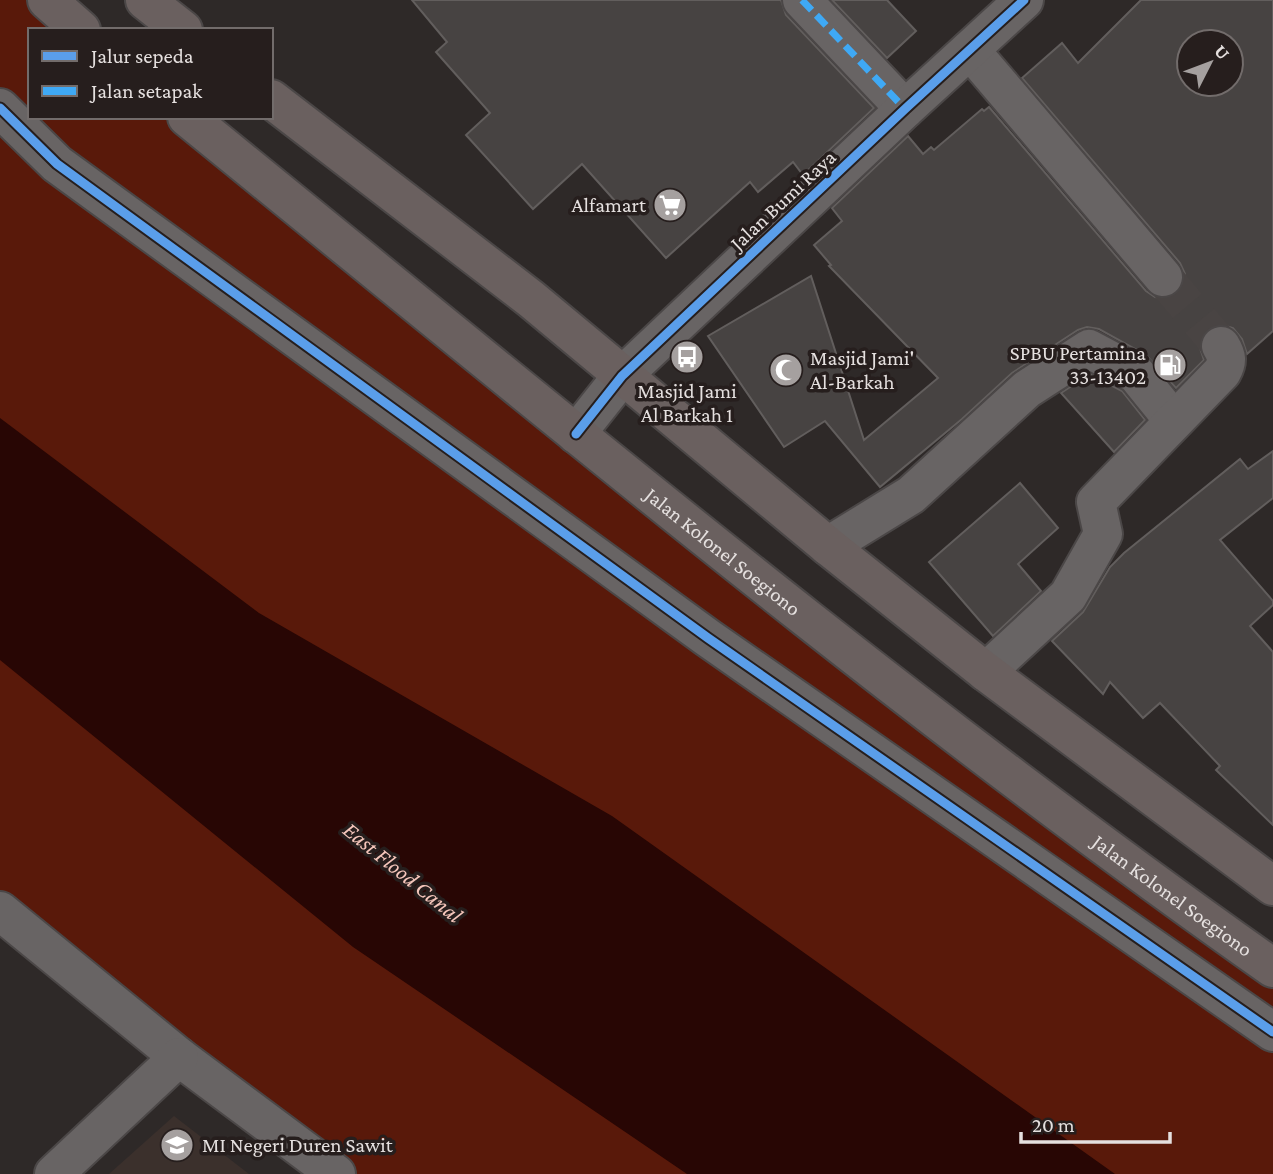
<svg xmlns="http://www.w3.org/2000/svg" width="1273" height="1174" viewBox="0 0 1273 1174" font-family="'Crimson Pro',serif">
  <rect width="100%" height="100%" fill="#2e2928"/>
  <path fill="#3b302c" d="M174,1116L249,1174H109Z"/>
  <path fill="#59190a" d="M0,0H47L81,30H30V117H187L1273,968V1174H336L0,911Z"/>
  <path fill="#280604" d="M0,418L259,613L612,816L1115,1174H687L353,947L0,660Z"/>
  <g fill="#474342" stroke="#625e5d" stroke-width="2" fill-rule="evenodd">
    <path d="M412,0H781L786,15L874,108L803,175L793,162L758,192L750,182L666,258L582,164L533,209L466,135L490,113L436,52L447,42Z"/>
    <path d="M832,0H887L916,31L887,58Z"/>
    <path d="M1141,0H1273V331L1247,354L1242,339L1233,328L1220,324L1210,327L1203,334L1199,345L1204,360L1176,388L1146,355L1099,329L1087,327L1078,330L1012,373L962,419L880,487L825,421L784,447L708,336L811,276L864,440L938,378L829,266L831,265L814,245L842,221L832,208L908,136L923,154L931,147L934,150L982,109L984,111L989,107L1146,291L1155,297L1166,299L1178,293L1183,285L1185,274L1180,263L1022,78L1062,43L1078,63ZM1189,42H1231V84H1189Z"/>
    <path d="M1090,374L1122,391L1145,420L1114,452L1061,393Z"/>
    <path d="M1273,451V498L1220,540L1273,601V605L1250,626L1273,652V825L1216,770L1220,766L1160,703L1143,718L1110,682L1103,694L1052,641L1083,612L1110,567L1124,553L1240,459L1248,469Z"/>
    <path d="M1020,483L1058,528L1018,564L1041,591L993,636L929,562Z"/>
  </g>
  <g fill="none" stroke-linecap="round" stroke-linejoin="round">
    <path stroke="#494443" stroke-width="38" stroke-dasharray="38 19" stroke-linecap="butt" d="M1163,277L1221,346"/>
    <defs>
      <g id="minor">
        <path d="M802,0L905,109"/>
        <path d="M970,50L1163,277"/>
        <path d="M0,108L57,164L708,638L1273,1032"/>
        <path d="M576,434L622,376L905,109L1024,0"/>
        <path d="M828,546L911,495L1027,389L1089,349L1136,374L1174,421"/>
        <path d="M986,672L1068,596L1103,534L1096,502L1222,372C1228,361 1227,356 1221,346"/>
        <path d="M0,911L179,1057L336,1174"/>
        <path d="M54,1174L179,1057"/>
      </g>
      <g id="major">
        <path d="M47,0L81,30"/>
        <path d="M145,0L183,30"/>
        <path d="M271,99L531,299L828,546L986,672L1273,886"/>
        <path id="s1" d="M187,117C544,407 897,703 1273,968"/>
      </g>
    </defs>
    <use href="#minor" stroke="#4b4747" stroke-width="42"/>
    <use href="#major" stroke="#4b4747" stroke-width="42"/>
    <use href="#minor" stroke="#686464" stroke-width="38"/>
    <use href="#major" stroke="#6a605f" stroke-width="38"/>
    <path stroke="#3fa9f5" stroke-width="7" stroke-dasharray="14 7" stroke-linecap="butt" d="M802,0L905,109"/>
    <defs>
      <g id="cycleway">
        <path d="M0,108L57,164L708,638L1273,1032"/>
        <path d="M576,434L622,376L905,109L1024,0"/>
      </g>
    </defs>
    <use href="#cycleway" stroke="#261e1d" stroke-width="13"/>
    <use href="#cycleway" stroke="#5a9eea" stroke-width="9"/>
  </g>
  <defs>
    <symbol id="supermarket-disc" viewBox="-11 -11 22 22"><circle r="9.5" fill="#a5a09f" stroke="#261e1d"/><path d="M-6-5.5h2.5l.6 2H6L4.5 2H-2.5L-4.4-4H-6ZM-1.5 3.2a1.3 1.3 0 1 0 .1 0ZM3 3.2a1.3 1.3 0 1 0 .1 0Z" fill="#fff"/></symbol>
    <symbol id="bus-disc" viewBox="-11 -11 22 22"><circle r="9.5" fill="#a5a09f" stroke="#261e1d"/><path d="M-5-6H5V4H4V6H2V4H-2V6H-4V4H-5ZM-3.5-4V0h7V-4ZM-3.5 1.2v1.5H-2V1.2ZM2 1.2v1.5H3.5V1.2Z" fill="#fff"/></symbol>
    <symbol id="fuel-disc" viewBox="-11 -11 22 22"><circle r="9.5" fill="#a5a09f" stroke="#261e1d"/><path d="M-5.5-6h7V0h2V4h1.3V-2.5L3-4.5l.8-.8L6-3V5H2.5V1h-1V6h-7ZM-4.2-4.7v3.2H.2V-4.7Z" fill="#fff"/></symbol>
    <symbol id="mosque-disc" viewBox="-11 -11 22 22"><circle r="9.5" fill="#a5a09f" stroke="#261e1d"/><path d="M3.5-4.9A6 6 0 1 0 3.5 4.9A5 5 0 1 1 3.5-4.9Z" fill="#fff"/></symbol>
    <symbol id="school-disc" viewBox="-11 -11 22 22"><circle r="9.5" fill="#a5a09f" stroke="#261e1d"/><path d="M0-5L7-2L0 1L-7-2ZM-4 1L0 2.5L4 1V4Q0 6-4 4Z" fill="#fff"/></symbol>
  </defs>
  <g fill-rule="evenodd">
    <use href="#supermarket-disc" x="651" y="186" width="38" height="38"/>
    <use href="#bus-disc" x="668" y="338" width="38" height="38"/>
    <use href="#fuel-disc" x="1151" y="346" width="38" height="38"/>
    <use href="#mosque-disc" x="767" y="351" width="38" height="38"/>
    <use href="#school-disc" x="158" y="1126" width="38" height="38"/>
  </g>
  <g text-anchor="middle" stroke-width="7" stroke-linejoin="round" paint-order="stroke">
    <g font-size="21" fill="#e5e0df" stroke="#261e1d">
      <text transform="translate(783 200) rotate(-43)" y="7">Jalan Bumi Raya</text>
      <text dy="7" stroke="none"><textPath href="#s1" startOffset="690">Jalan Kolonel Soegiono</textPath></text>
      <text dy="7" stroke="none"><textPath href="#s1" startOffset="1256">Jalan Kolonel Soegiono</textPath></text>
    </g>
    <g font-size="21" fill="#e5e0df" stroke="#261e1d" text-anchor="end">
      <text x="646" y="212">Alfamart</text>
      <text x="1146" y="360">SPBU Pertamina<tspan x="1146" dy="24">33-13402</tspan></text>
      <text x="810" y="365" text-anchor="start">Masjid Jami'<tspan x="810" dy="24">Al-Barkah</tspan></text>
      <text x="687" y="398" text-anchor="middle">Masjid Jami<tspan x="687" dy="24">Al Barkah 1</tspan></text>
      <text x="202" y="1152" text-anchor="start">MI Negeri Duren Sawit</text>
    </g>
    <g font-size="23" font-style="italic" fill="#f5c6bb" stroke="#261e1d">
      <text transform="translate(403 872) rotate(39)" y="8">East Flood Canal</text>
    </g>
  </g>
  <rect x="28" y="28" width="245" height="91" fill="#261e1d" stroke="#726c6b" stroke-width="2"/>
  <rect x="42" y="51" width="35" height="10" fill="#5a9eea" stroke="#726c6b" stroke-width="2"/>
  <text x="91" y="63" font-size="21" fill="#e5e0df">Jalur sepeda</text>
  <rect x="42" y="86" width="35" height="10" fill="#3fa9f5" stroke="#726c6b" stroke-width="2"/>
  <text x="91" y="98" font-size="21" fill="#e5e0df">Jalan setapak</text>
  <g transform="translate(1210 63) rotate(48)"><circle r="33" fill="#261e1d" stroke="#726c6b" stroke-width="2"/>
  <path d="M0-5L12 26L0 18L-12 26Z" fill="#a5a09f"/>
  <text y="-10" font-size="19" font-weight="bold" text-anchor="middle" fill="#e5e0df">U</text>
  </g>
  <path d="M1021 1132v10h149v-10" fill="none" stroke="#e5e0df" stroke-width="3.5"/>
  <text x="1032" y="1132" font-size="21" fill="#e5e0df" stroke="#261e1d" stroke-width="5" paint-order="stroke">20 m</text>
</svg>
